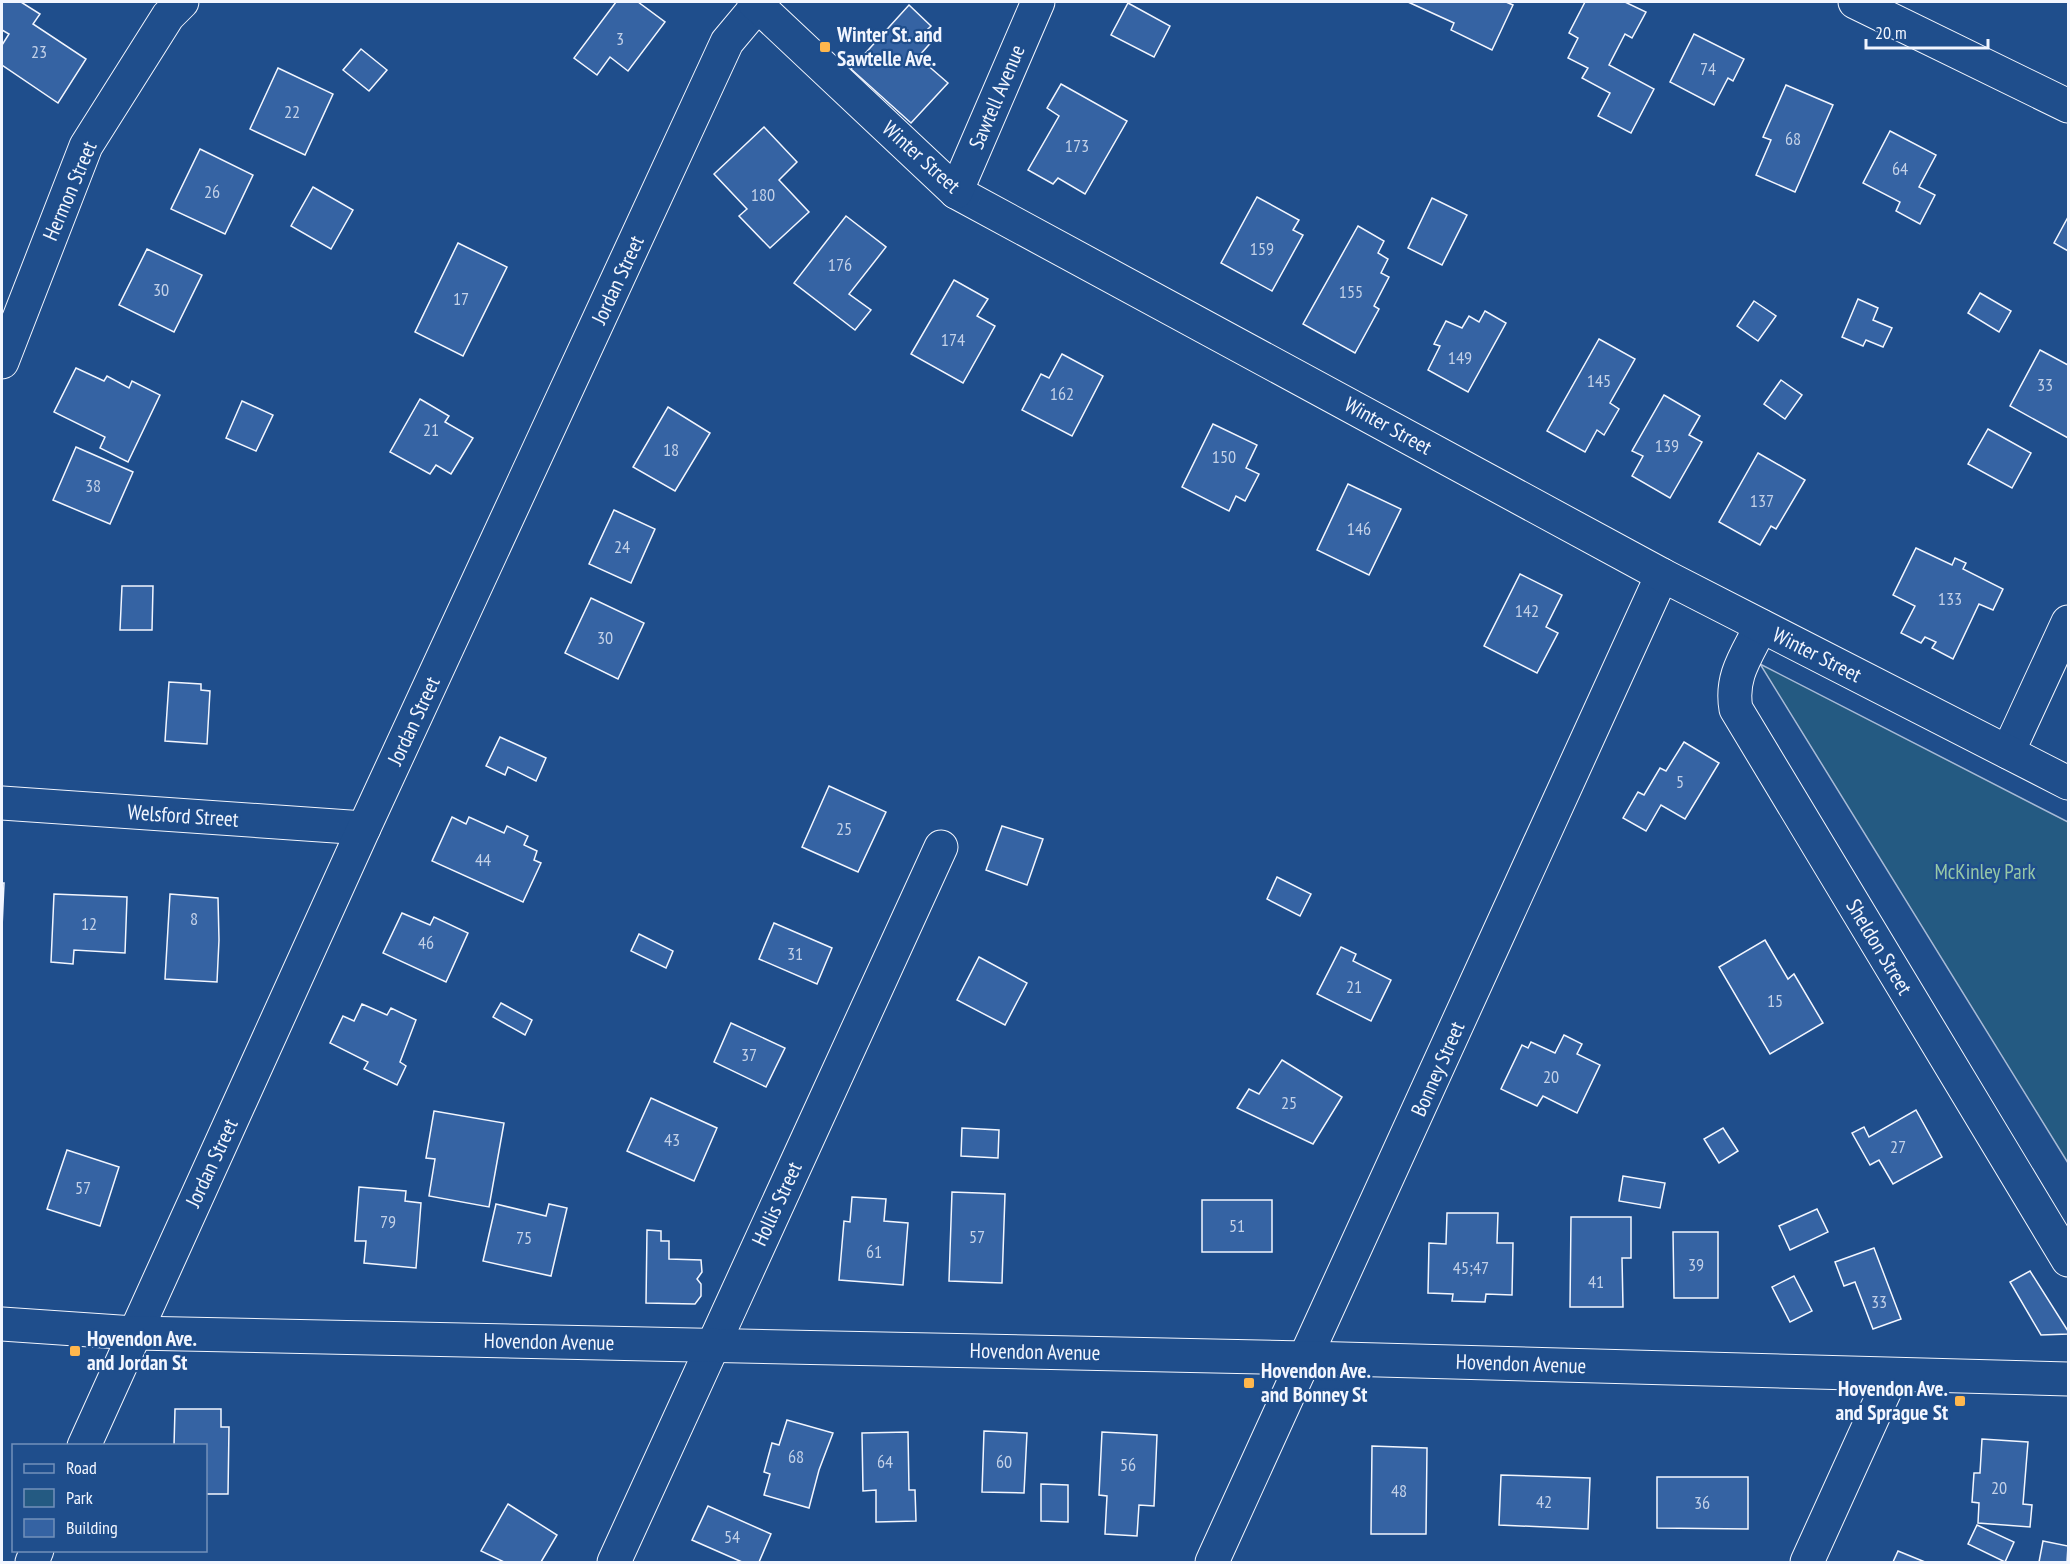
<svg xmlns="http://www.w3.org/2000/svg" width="2070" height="1564" viewBox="0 0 2070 1564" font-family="'PT Sans Narrow',sans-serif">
  <rect width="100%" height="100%" fill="#1f4e8c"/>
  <path fill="#245a82" stroke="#a8bbd7" stroke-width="1.5" d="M1760,664L2068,822V1163Z"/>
  <g fill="#3563a3" stroke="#f2f6ff" stroke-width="1.5">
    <path d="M2,2H21L40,14L33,24L86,59L58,103L2,65V45L9,34L2,30Z"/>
    <path d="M616,2H638L665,22L628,71L610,57L597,75L574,58Z"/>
    <path d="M1408,2H1506L1513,5L1492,50L1451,30L1454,23Z"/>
    <path d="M1585,2H1625L1646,12L1632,38L1625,34L1609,65L1654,89L1631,133L1598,116L1610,93L1582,78L1588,68L1568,58L1578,38L1569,33Z"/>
    <path d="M1128,3L1170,26L1154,57L1111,35Z"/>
    <path d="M909,5L931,26L926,31L935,38L918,57L948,83L911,123L851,69Z"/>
    <path d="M1694,34L1744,59L1733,81L1728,78L1714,105L1670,82Z"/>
    <path d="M361,49L387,70L369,91L343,70Z"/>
    <path d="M278,68L333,94L305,155L250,129Z"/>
    <path d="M1061,84L1127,121L1085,194L1058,178L1053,184L1028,170L1059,116L1047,108Z"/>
    <path d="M1786,85L1833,105L1795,192L1756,175L1771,140L1763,137Z"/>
    <path d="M764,127L797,162L779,180L809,212L770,248L739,216L747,209L714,174Z"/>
    <path d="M1890,131L1936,155L1919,187L1935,195L1920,224L1896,211L1900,202L1863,183Z"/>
    <path d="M200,149L253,175L225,234L171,209Z"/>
    <path d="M313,187L353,210L331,249L291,226Z"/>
    <path d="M1257,197L1299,220L1293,230L1303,235L1272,291L1221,263Z"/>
    <path d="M1432,198L1467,215L1442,265L1408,248Z"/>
    <path d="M846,216L886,247L849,294L871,310L855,330L794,283Z"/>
    <path d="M2068,217V251L2054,243Z"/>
    <path d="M1358,226L1384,241L1378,253L1388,259L1381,273L1389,277L1374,306L1379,309L1355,353L1303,324Z"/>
    <path d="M458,243L507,267L463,356L415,332Z"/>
    <path d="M147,249L202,275L174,332L119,305Z"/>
    <path d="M954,280L988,299L977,316L995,326L963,383L911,354Z"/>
    <path d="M1980,293L2011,311L1999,332L1968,313Z"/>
    <path d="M1858,299L1878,308L1873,320L1892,328L1883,347L1866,340L1863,346L1842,337Z"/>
    <path d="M1754,301L1776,316L1758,341L1737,326Z"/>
    <path d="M1485,311L1506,323L1468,392L1428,370L1440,346L1434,344L1446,321L1462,328L1469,316L1479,322Z"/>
    <path d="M1599,339L1635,359L1610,403L1619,409L1604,435L1597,430L1585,452L1547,431Z"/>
    <path d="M2040,350L2068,365V438L2010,406Z"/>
    <path d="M1062,354L1103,376L1072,436L1022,410L1041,374L1049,378Z"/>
    <path d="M76,368L104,381L107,376L129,388L132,381L160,395L128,462L100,448L105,437L54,412Z"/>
    <path d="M1781,380L1802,395L1785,419L1764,404Z"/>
    <path d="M1664,395L1700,416L1689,435L1702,442L1670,498L1632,476L1643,456L1632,451Z"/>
    <path d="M420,399L449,416L445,422L473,438L451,474L436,465L430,474L390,452Z"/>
    <path d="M242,401L273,415L256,451L226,438Z"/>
    <path d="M668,407L710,433L675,491L633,467Z"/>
    <path d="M1213,424L1257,445L1246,468L1259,474L1245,501L1236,496L1229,511L1182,487Z"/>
    <path d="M1988,429L2031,453L2012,488L1968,464Z"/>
    <path d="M76,447L133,472L110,524L53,500Z"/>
    <path d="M1758,453L1805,480L1776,529L1771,526L1760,545L1719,522Z"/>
    <path d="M1348,484L1401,509L1369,575L1317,550Z"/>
    <path d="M614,510L655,529L631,583L589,564Z"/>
    <path d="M1916,548L1952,565L1955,558L1966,563L1963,569L2003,589L1993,610L1979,604L1953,659L1932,648L1936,642L1925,637L1921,643L1901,633L1915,606L1893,595Z"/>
    <path d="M1520,574L1562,595L1546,627L1558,633L1537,673L1484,646Z"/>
    <path d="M122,586H153L152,630H120Z"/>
    <path d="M591,598L644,623L618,679L565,653Z"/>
    <path d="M169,682L201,684V690L210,691L207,744L165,741Z"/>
    <path d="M500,737L546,758L536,781L508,767L505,775L486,766Z"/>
    <path d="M1684,742L1719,763L1685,819L1661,805L1646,831L1623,818L1638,792L1644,795L1660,768L1666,771Z"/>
    <path d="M829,786L886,812L858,872L802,847Z"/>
    <path d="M452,817L466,824L469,817L504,833L507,826L528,836L524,845L537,851L534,860L541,863L523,902L432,861Z"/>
    <path d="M1002,826L1043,839L1027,885L986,870Z"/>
    <path d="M1277,877L1311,894L1300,916L1267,899Z"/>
    <path d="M2,883H4L2,928Z"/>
    <path d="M54,894L127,897L125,953L74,950L73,964L51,962Z"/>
    <path d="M170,894L218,898L219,940L217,982L165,979Z"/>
    <path d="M402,913L430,925L434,917L468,933L446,982L383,953Z"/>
    <path d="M774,923L832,948L817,984L759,959Z"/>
    <path d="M639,934L673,951L666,968L631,951Z"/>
    <path d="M1765,940L1788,979L1794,974L1823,1023L1770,1054L1719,967Z"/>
    <path d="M1341,947L1356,954L1353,961L1391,980L1371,1021L1317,994Z"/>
    <path d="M979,957L1027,983L1005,1025L957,1000Z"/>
    <path d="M501,1003L532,1020L525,1035L493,1017Z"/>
    <path d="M362,1004L387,1015L391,1008L416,1020L400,1062L406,1066L397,1085L364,1069L368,1062L330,1043L343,1016L354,1021Z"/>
    <path d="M731,1023L785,1048L766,1087L714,1062Z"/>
    <path d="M1564,1035L1582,1044L1577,1054L1600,1065L1577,1113L1543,1096L1537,1106L1501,1089L1522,1045L1528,1048L1531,1042L1555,1053Z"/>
    <path d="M1282,1060L1342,1097L1313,1144L1237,1108L1249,1089L1259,1094Z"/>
    <path d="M651,1098L717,1128L694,1181L627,1151Z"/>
    <path d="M1916,1110L1942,1157L1893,1184L1879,1160L1870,1165L1852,1133L1864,1127L1869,1137Z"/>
    <path d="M434,1111L504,1123L489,1207L429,1196L435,1159L426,1158Z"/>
    <path d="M962,1128L999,1130L998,1158L961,1156Z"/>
    <path d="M1723,1128L1738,1151L1719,1163L1704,1139Z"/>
    <path d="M67,1150L119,1167L100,1226L47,1209Z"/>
    <path d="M1623,1176L1665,1183L1660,1208L1619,1201Z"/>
    <path d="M359,1187L406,1191L405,1201L421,1203L416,1268L364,1263L366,1241H355Z"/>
    <path d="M952,1192L1005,1194L1002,1283L949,1281Z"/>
    <path d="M852,1197L886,1199L884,1221L908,1223L903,1285L839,1280L844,1221L850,1222Z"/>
    <rect x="1202" y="1200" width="70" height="52"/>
    <path d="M496,1204L546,1216L549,1204L567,1208L551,1276L483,1261Z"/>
    <path d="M1817,1209L1828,1232L1790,1250L1779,1226Z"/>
    <path d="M1447,1213H1498L1497,1243H1513L1512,1295L1486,1294L1485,1302L1452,1301L1453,1294L1428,1293L1429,1243L1446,1244Z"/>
    <path d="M1571,1217H1631V1258H1622L1623,1307H1570Z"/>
    <path d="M647,1230L661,1231V1241H669V1259L701,1260L702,1272L697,1279L701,1284V1296L695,1304L646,1303Z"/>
    <path d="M1673,1232H1718V1298H1674Z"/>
    <path d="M1874,1248L1901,1319L1873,1329L1855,1282L1844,1286L1835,1262Z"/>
    <path d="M2030,1271L2068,1331V1334L2041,1335L2010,1282Z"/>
    <path d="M1794,1276L1812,1311L1790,1322L1772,1287Z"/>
    <path d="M175,1409H221V1427H229L228,1494H206V1446H174Z"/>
    <path d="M787,1420L833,1433L819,1470L809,1508L764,1495L770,1474L764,1472L772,1443L779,1445Z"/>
    <path d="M984,1431L1027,1433L1024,1493L982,1492Z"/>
    <path d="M908,1432L909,1490H915L916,1521L876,1522V1490L863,1491L862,1433Z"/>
    <path d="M1102,1432L1157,1435L1154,1506L1139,1505L1137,1536L1105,1534L1107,1496L1099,1495Z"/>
    <path d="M1982,1439L2028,1442L2023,1504L2032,1505L2030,1527L1978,1523L1979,1503L1972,1502L1974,1473H1980Z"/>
    <path d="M1372,1446L1427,1448L1426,1534H1371Z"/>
    <path d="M1501,1475L1590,1478L1588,1529L1499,1525Z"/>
    <path d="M1657,1477H1748V1529L1657,1528Z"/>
    <path d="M1041,1484L1068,1485V1522L1041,1521Z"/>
    <path d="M508,1504L557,1535L541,1562H504L481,1551Z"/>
    <path d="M708,1506L771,1534L759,1562H742L692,1540Z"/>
    <path d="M1977,1525L2014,1542L2005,1562L1968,1544Z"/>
    <path d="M2043,1541L2068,1546L2067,1562H2039Z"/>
    <path d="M1898,1551L1925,1562H1893Z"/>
  </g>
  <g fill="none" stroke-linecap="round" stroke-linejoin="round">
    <defs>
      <g id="street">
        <path d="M1855,2L2068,106"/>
        <path d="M2,362L86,146L168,16L182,2"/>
        <path d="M1761,626C1747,655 1730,676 1736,709L2068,1260"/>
        <path d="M2008,752L2068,622"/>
        <path d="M2,803L364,828"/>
        <path d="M84,1446L364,828L727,42L758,5"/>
        <path d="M32,1562L37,1550"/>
        <path d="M614,1562L941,847"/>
        <path d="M1212,1562L1662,575"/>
        <path d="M1807,1562L1892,1375"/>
      </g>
      <g id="secondary">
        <path d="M754,2L956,192L1662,575L2068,783"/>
        <path d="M956,192L1038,2"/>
        <path d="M2,1324L134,1333L1306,1358L2068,1379"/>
      </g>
    </defs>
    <use href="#street" stroke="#f2f6ff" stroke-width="35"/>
    <use href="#secondary" stroke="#f2f6ff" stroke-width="35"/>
    <use href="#street" stroke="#1f4e8c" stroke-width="33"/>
    <use href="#secondary" stroke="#1f4e8c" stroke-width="33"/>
  </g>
  <g fill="#ffb74d" stroke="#1f4e8c" stroke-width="2">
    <rect x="819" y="41" width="12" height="12" rx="3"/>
    <rect x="69" y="1345" width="12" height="12" rx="3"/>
    <rect x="1243" y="1377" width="12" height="12" rx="3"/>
    <rect x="1954" y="1395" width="12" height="12" rx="3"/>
  </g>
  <g text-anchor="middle" stroke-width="4.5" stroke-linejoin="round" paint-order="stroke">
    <g font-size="18" fill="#c3d1e8">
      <text x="620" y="45">3</text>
      <text x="39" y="58">23</text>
      <text x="1708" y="75">74</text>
      <text x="292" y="118">22</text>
      <text x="1793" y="145">68</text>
      <text x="1077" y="152">173</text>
      <text x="1900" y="175">64</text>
      <text x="212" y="198">26</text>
      <text x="763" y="201">180</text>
      <text x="1262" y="255">159</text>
      <text x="840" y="271">176</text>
      <text x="161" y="296">30</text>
      <text x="1351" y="298">155</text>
      <text x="461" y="305">17</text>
      <text x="953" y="346">174</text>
      <text x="1460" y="364">149</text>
      <text x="1599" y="387">145</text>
      <text x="2045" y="391">33</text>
      <text x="1062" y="400">162</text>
      <text x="431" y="436">21</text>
      <text x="1667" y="452">139</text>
      <text x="671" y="456">18</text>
      <text x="1224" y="463">150</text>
      <text x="93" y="492">38</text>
      <text x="1762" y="507">137</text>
      <text x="1359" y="535">146</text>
      <text x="622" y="553">24</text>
      <text x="1950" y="605">133</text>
      <text x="1527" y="617">142</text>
      <text x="605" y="644">30</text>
      <text x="1680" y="788">5</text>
      <text x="844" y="835">25</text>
      <text x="483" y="866">44</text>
      <text x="194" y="925">8</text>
      <text x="89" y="930">12</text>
      <text x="426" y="949">46</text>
      <text x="795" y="960">31</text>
      <text x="1354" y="993">21</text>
      <text x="1775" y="1007">15</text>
      <text x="749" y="1061">37</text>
      <text x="1551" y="1083">20</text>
      <text x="1289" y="1109">25</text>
      <text x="672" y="1146">43</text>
      <text x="1898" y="1153">27</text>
      <text x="83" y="1194">57</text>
      <text x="388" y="1228">79</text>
      <text x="1237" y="1232">51</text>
      <text x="977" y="1243">57</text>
      <text x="524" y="1244">75</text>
      <text x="874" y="1258">61</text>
      <text x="1696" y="1271">39</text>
      <text x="1471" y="1274">45;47</text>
      <text x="1596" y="1288">41</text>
      <text x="1879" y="1308">33</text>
      <text x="796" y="1463">68</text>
      <text x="885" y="1468">64</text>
      <text x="1004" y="1468">60</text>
      <text x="1128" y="1471">56</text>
      <text x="1999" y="1494">20</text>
      <text x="1399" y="1497">48</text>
      <text x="1544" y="1508">42</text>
      <text x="1702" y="1509">36</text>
      <text x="732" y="1543">54</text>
    </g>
    <g font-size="21" font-weight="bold" fill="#f2f6ff" stroke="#1f4e8c" text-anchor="start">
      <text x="837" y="42">Winter St. and<tspan x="837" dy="24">Sawtelle Ave.</tspan></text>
      <text x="87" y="1346">Hovendon Ave.<tspan x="87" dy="24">and Jordan St</tspan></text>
      <text x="1261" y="1378">Hovendon Ave.<tspan x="1261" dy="24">and Bonney St</tspan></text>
      <text x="1948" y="1396" text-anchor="end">Hovendon Ave.<tspan x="1948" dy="24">and Sprague St</tspan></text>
    </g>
    <g font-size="21" fill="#f2f6ff" stroke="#1f4e8c">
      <text transform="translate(997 97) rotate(-67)" y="7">Sawtell Avenue</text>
      <text transform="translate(921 157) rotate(42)" y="7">Winter Street</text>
      <text transform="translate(70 191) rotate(-67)" y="7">Hermon Street</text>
      <text transform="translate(618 280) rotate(-65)" y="7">Jordan Street</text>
      <text transform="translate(1388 426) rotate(29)" y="7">Winter Street</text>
      <text transform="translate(1817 655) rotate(27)" y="7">Winter Street</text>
      <text transform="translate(414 721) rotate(-65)" y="7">Jordan Street</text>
      <text transform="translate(183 816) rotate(4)" y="7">Welsford Street</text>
      <text transform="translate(1879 947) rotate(59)" y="7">Sheldon Street</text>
      <text transform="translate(1438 1069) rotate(-66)" y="7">Bonney Street</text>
      <text transform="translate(212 1163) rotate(-65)" y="7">Jordan Street</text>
      <text transform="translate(777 1204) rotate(-65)" y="7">Hollis Street</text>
      <text transform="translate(549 1342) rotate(1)" y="7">Hovendon Avenue</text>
      <text transform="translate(1035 1352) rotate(1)" y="7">Hovendon Avenue</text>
      <text transform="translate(1521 1364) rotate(2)" y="7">Hovendon Avenue</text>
    </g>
    <g font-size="21" fill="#97c8a6" stroke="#1f4e8c">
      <text x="1985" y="879">McKinley Park</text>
    </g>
  </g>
  <rect width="2070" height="1564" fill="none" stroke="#f2f6ff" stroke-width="6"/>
  <rect x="12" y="1444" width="195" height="108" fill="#1f4e8c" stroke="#7391ba" stroke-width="1.5"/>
  <rect x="24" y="1464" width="30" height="9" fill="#1f4e8c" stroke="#7391ba" stroke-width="1.5"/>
  <text x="66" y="1474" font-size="18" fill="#f2f6ff">Road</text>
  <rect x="24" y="1489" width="30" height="18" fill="#245a82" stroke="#7391ba" stroke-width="1.5"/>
  <text x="66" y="1504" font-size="18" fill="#f2f6ff">Park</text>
  <rect x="24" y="1519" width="30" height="18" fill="#3563a3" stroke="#7391ba" stroke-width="1.5"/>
  <text x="66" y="1534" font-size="18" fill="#f2f6ff">Building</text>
  <path d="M1866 39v9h122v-9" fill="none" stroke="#f2f6ff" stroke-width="3"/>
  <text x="1875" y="39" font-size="18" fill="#f2f6ff" stroke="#1f4e8c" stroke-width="4.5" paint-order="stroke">20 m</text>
</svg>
